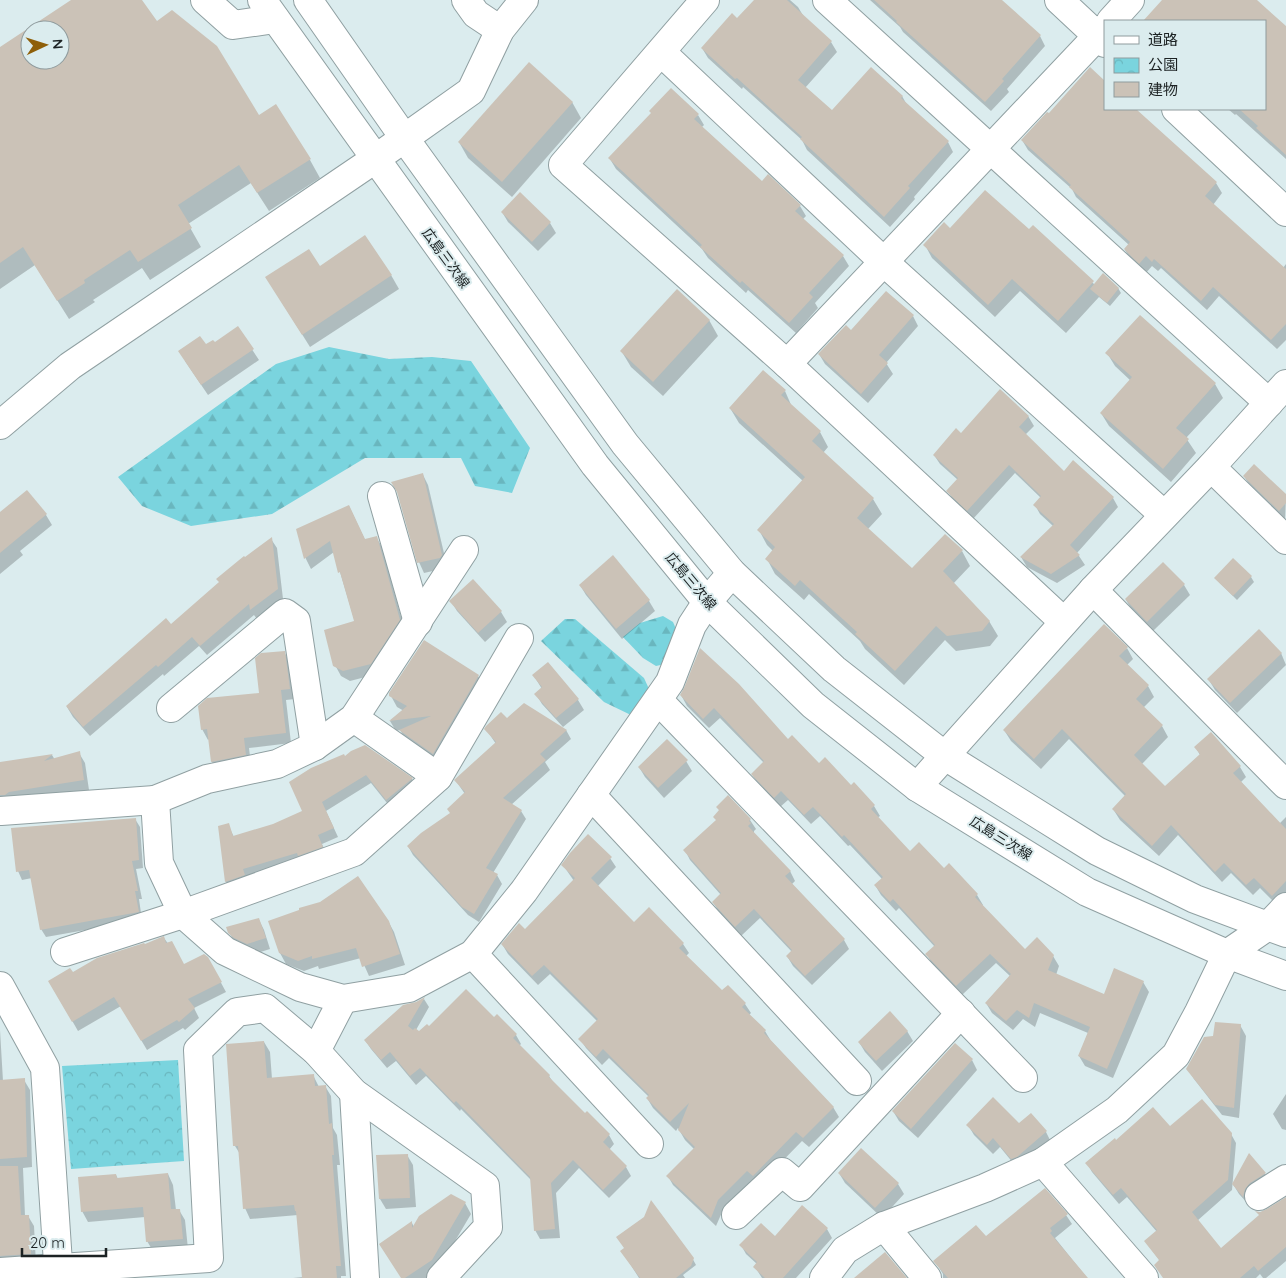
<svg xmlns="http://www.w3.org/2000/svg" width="1286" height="1278" viewBox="0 0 1286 1278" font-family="Quicksand,'Noto Sans JP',sans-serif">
  <defs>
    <pattern id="forest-firs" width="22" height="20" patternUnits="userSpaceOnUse" patternTransform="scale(1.25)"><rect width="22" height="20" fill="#7ad4de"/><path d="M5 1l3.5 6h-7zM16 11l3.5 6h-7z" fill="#69b6be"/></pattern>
    <pattern id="park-crowns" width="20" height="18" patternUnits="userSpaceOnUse" patternTransform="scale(1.25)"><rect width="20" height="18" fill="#7ad4de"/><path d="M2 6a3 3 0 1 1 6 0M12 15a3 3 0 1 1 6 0" fill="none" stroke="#69b6be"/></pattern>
  </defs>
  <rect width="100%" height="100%" fill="#dbecee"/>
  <g fill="url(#forest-firs)">
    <path d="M329,347L389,359L432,357L471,361L530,448L512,493L475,486L461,458H365L272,514L191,526L142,506L118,477L276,364Z"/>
    <path d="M663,616L673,622L676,629L665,664L656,666L643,658L623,637L640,623Z"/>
    <path d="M565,619H575L644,678L649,689L635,717L604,702L541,641Z"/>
  </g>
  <path fill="url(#park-crowns)" d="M178,1060L184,1161L71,1169L62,1066Z"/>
  <g fill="#0003" fill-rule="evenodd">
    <path d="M73,0H140L157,22L259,117L310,160L320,178L269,211L251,183L188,224L201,247L150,280L142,268L93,300L95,302L69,319L35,265L0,289V48ZM30,30H60V60H30Z"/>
    <path d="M756,0H790L798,7L804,17L831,42L837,52L805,88L832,112L902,96L907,105L948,142L953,152L914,197L915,199L890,227L807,150L802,140L743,87L742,89L708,58L702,48L738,20Z"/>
    <path d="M870,0H1000L1040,36L1045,46L1007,89L1009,92L991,111L903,32L900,27Z"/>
    <path d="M1164,0H1254L1286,28V159L1236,114L1235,115L1228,109H1265V21H1146Z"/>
    <path d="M572,102L581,118L512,197L468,158L459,142Z"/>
    <path d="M1105,109H1134L1216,183L1222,193L1213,205L1283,268L1286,264V340L1277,349L1219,296L1207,310L1161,268L1158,271L1152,266L1146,273L1131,260L1125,250L1129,245L1076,197L1072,189L1028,150L1022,140Z"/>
    <path d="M698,115L704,125L702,127L762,183L800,206L806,216L803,219L843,256L849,266L815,303L818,308L796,333L748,290L746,293L708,258L702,249L616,169L610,159Z"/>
    <path d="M502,212L550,223L556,233L538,251L508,222Z"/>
    <path d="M1033,226L1095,285L1118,288L1121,293L1110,306L1099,297L1066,333L1020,291L995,317L932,258L925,245L950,230L1029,231Z"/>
    <path d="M319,268L391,275L399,289L310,347L275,291Z"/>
    <path d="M913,316L918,326L886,363L893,374L868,403L825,364L819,354L851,332Z"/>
    <path d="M709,320L718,336L663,396L631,367L622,352Z"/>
    <path d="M238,328L259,360L208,395L185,361L206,346L214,344Z"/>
    <path d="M1107,353L1215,384L1223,398L1186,438L1196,453L1171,482L1109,426L1101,413L1131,381L1115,366Z"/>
    <path d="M785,391L792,407L820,432L828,447L823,453L873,499L882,514L868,529L912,570L962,551L970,566L953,584L989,621L998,636L990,646L956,651L945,640L904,685L865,649L860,641L809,594L804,600L775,574L767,559L773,551L767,545L759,530L803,481L739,423L730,408Z"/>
    <path d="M1028,416L1034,426L1025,435L1064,473L1113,498L1118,507L1077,553L1085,565L1057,583L1027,567L1021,557L1053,526L1040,514L1035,505L1041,498L1015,473L973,519L953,500L948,491L958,480L940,464L934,455L961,435Z"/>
    <path d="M423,475L428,485L447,566L446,568L424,573L419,562Z"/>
    <path d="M1244,476L1286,496L1285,521L1250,486Z"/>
    <path d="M27,492L46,515L52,525L20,551L23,555L0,574V514Z"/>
    <path d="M349,506L365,540L376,537L382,547L405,631L377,674L350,681L341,676L335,665L355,622L334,552L311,569L306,559L298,530Z"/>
    <path d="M271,539L277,548L283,599L257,619L254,615L207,655L199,646L164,676L163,674L90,736L73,717L67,707L171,626L220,583L244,559Z"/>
    <path d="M613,557L649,601L655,611L622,639L586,595L580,585Z"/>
    <path d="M1233,560L1251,577L1254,582L1237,600L1219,582L1216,578Z"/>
    <path d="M1163,564L1184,585L1190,595L1153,631L1132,610L1126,600Z"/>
    <path d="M473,581L501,612L507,622L485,642L457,611L451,601Z"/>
    <path d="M1127,648L1133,659L1127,665L1148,686L1154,697L1143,708L1162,726L1168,737L1142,764L1165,787L1200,755L1196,748L1240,767L1246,777L1241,782L1279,824L1286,817V898L1278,906L1260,888L1253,895L1231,873L1222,882L1178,835L1159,856L1120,820L1113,809L1125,796L1069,739L1041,769L1011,741L1004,730Z"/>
    <path d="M284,652L290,662L295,699L286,700L291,743L249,748L251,765L218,772L212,762L209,739L208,740L202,729L260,694Z"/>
    <path d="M1281,653L1286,665L1237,713L1215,690L1209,680Z"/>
    <path d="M478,676L484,686L439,764L406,740L400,730L396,731L390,721L404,711L397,707L391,696Z"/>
    <path d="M534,676L578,700L584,710L563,727L542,704L536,694L542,689Z"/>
    <path d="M686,688L788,741L819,765L851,786L874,806L880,816L877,818L910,853L944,869L949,865L977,895L983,905L982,906L1025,951L1053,956L1059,966L1056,975L1104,995L1143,982L1149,992L1113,1078L1085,1066L1079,1056L1088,1033L1040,1013L1035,1027L1023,1019L1013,1030L992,1013L986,1003L1010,976L996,963L962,995L932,964L927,954L935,947L899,908L896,911L881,895L875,885L882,879L850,845L848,846L820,816L811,824L788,800L780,807L758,784L752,774L764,763L720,718L709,728L687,706L681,695Z"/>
    <path d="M507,720L566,730L571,739L545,762L550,770L511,805L521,811L526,819L493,873L497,875L502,884L479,922L468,915L413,855L408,846L451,814L465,794L456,781L496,744L486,729Z"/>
    <path d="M365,746L412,779L417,787L391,808L371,783L326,811L338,837L322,844L327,855L231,890L226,882L219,827L228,825L234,837L273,825L303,812Z"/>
    <path d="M79,753L85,763L89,790L0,804V763L52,755L55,760Z"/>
    <path d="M686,761L692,771L664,798L645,777L639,767Z"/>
    <path d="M728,797L750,820L756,829L754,831V834L790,871L795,881L792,884L844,940L849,949L812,985L793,966L787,956L792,952L760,918L741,936L719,912L713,902L721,895L690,860L685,850L717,821L720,811L717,807Z"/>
    <path d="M135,819L140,827L143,868L136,869L142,899H139L142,920L46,937L41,929L32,878L22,880L18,871Z"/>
    <path d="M610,858L616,867L597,887L634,924L683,944L689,953L686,956L722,992L745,1004L751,1013L749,1015L765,1031L771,1041L833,1107L839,1117L809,1147L802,1141L759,1185L753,1180L723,1210L716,1226L673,1185L668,1176L695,1150L685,1140L678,1128L676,1131L653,1108L647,1098L649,1097L609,1058L602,1065L586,1048L580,1039L597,1021L550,974L538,985L508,954L502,944L525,930L574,881L563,865Z"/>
    <path d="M259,920L264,930L270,949L254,954L235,943L229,932Z"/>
    <path d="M388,921L394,932L405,965L369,976L361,958L319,969L318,966L304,971L286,964L280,953Z"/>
    <path d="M164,938L184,966L213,968L226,992L194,1008L199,1018L185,1030L183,1028L147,1050L121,1006L78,1031L50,982Z"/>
    <path d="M424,999L429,1007L416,1030L419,1033L429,1028L494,1019L516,1035L521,1044L519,1046L549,1076L555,1085L585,1115L587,1113L609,1135L614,1144L609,1150L626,1167L631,1176L609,1198L579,1168L556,1193L560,1238L540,1239L535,1230L532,1181L461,1109L460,1111L426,1076L416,1085L396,1061L387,1068L371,1049L365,1040Z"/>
    <path d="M1240,1025L1246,1036L1239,1118L1222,1115L1194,1079L1188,1069L1214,1037Z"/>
    <path d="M0,1030L3,1081L24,1080L30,1090L32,1167L23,1168L25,1216H28L34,1226L36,1264L0,1268Z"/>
    <path d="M907,1031L913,1041L882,1071L865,1052L859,1042Z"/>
    <path d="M264,1042L270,1052L272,1079L313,1075L319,1087L325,1086L331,1096L333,1128L337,1135L340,1165H337L346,1276H341V1278H293L303,1277L298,1215L250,1219L245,1208L240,1154L235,1146Z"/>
    <path d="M972,1060L977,1070L918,1138L899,1121L893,1111Z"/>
    <path d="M1286,1094V1130L1282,1129L1273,1114Z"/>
    <path d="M968,1125L1046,1132L1051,1142L1018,1169L1000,1147L993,1154L974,1135Z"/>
    <path d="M1170,1128L1231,1134L1236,1143L1232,1190L1197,1221L1221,1249L1260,1216V1213L1286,1199V1261L1266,1278H1263L1260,1274L1256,1278H1167L1160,1261L1146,1242L1157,1232L1127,1197L1119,1204L1092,1172L1087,1163L1116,1142Z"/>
    <path d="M407,1155L413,1165L416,1207L386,1209L380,1199Z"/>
    <path d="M1249,1155L1265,1174L1271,1184L1250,1200L1249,1205L1239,1194L1233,1184Z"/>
    <path d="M839,1173L898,1184L904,1194L882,1218L845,1183Z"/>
    <path d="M168,1174L173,1185L176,1210H179L185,1220L188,1249L153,1251L147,1241L145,1217L88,1222L82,1211L116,1175L118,1179Z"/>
    <path d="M451,1195L465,1203L471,1214L438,1270L426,1278H402L412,1223L414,1227Z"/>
    <path d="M802,1207L827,1229L832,1238L796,1278H762L755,1267L757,1264L746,1254L741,1245L775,1238Z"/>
    <path d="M1066,1215L1072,1224L1055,1238L1087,1278H943V1274L935,1261L985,1238Z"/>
    <path d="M622,1251L690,1254L696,1265L683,1275L685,1278H639Z"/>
  </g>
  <g fill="#cbc2b7" fill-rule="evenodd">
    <path d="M71,0H142L157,21L172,10L217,46L259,115L276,104L311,159L257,193L239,165L178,205L192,228L138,262L130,250L84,280L85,283L57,301L23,247L0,263V47ZM30,30H60V60H30Z"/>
    <path d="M754,0H787L832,41L798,80L832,110L871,67L903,96L901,98L949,141L908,186L910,188L884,217L800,139L802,137L737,78L735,79L701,48L732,13L737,18Z"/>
    <path d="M874,0H1002L1041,35L1002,79L1004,81L985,102L896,22L897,21Z"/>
    <path d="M1162,0H1257L1286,26V155L1256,128L1258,126L1239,109H1265V21H1143Z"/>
    <path d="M529,62L573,102L502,182L458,142Z"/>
    <path d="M1090,67L1105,81V109H1136L1217,182L1205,196L1286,269V324L1271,340L1213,287L1201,301L1154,259L1152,262L1146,256L1139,264L1124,249L1130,242L1069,187L1071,185L1021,140L1047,112L1049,113Z"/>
    <path d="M671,88L699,114L694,119L762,181L768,174L801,205L795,211L844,255L809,293L813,297L789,323L742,281L740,283L700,247L702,245L608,158L651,113L649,111Z"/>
    <path d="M985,190L1029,229L1033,225L1094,281L1058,321L1012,279L988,305L923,245L944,222L950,228Z"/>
    <path d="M520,192L551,222L532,242L501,212Z"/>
    <path d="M365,235L392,275L302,335L265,277L309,249L320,266Z"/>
    <path d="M1103,273L1119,288L1107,303L1090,289Z"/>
    <path d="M677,289L710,320L653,382L620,351Z"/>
    <path d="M886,291L914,315L879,355L888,363L861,394L818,354L846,325L851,330Z"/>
    <path d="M1140,315L1216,383L1176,428L1189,439L1163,469L1100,413L1132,377L1105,353Z"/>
    <path d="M238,326L254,349L201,385L178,351L200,336L206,344L213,340L215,342Z"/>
    <path d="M763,370L786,390L781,395L821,431L812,441L874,498L857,518L912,568L945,534L963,550L943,571L990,621L982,631L947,636L936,626L895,671L855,634L857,632L800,580L795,586L765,559L775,547L757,530L805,477L729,408Z"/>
    <path d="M1000,389L1029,416L1019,427L1064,471L1073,460L1114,497L1070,545L1080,555L1051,574L1020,557L1054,524L1033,505L1041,496L1009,465L967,511L946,491L958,478L933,455L956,428L961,433Z"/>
    <path d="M1254,464L1286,494V503L1279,511L1243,476Z"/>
    <path d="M423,473L442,555L440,558L417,563L397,492L391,482Z"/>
    <path d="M27,490L47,514L0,553V512Z"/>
    <path d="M349,505L365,539L377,536L400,620L371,664L343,671L333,666L324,630L354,621L340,572L338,573L330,541L304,559L296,529Z"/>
    <path d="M272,537L278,589L250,610L249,604L200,646L192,637L158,667L156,665L83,727L66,706L166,618L171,624L219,582L216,579L244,556L245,557Z"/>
    <path d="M613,555L650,600L616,629L579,585Z"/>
    <path d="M1233,558L1252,576L1233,596L1214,578Z"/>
    <path d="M1163,562L1185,584L1147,622L1125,599Z"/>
    <path d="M473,579L502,611L478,633L449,601Z"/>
    <path d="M1104,624L1128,647L1119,656L1149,685L1136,699L1163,725L1134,755L1165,786L1200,754L1194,747L1211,732L1241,766L1233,773L1286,829V881L1272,896L1254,878L1246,885L1224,863L1215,872L1171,825L1152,846L1112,809L1126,794L1062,729L1034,759L1003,730Z"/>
    <path d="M1259,629L1282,653L1230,703L1207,679Z"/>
    <path d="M424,640L479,675L433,754L399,730L431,716L389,721L407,706L389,696V693Z"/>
    <path d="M700,648L739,684L788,739L792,735L819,763L825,757L851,785L854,782L875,805L871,809L910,851L919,842L944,868L949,863L978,894L975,897L1025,949L1037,937L1054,955L1048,970L1104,994L1114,968L1144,981L1107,1069L1078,1056L1090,1027L1034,1003L1029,1018L1017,1010L1006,1021L985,1003L1011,974L990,954L956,986L925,954L935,945L893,899L890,902L874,885L883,877L844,835L842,837L813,807L804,815L781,791L774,798L751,774L764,761L714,708L703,719L680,695L684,688Z"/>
    <path d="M285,651L290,689L281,690L286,733L244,738L246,755L211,762L207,729L201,730L198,706L207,698L259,693L255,658L261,653Z"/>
    <path d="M548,662L579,699L556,718L534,694L542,687L532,675Z"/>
    <path d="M524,703L567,730L540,754L546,760L503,798L522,810L486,868L498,874L474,914L462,907L407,846L421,833L450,813L447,809L465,792L454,780L496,742L484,729L486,726L501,712L507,718Z"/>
    <path d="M667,739L688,760L658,788L638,767Z"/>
    <path d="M365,745L413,778L386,800L366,775L322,802L334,828L318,835L323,847L298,856L297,853L243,869L245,875L225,882L218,826L229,823L233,836L273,824L302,811L289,782L311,768L344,754L345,756L351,751Z"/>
    <path d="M80,751L84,780L9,792L5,795H0V762L53,754L44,761Z"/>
    <path d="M728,795L751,819L749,821L751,823L748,826L791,871L785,876L845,939L805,976L786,956L792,950L754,909L735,927L712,902L721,893L683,850L716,820L713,817L719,810L716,807Z"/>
    <path d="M136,818L139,860L132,861L138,891H135L139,912L40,930L29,870L16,872L11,828Z"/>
    <path d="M588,834L612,857L591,878L634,922L649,907L684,943L679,948L722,990L728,985L746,1003L742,1007L766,1030L764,1033L834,1107L803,1138L796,1132L753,1176L747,1171L718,1200L711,1218L666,1176L695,1147L678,1130L689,1103L670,1122L646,1098L649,1095L603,1049L596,1057L578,1039L598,1019L544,965L532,976L501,944L519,923L525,929L575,878L561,865L570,853Z"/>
    <path d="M358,876L389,921L400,954L362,967L356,948L312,959V956L298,961L279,953L268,921L299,910V908L320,902Z"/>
    <path d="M259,918L266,938L247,944L234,938L228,933L226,927Z"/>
    <path d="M164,936L166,943L172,941L184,964L204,954L208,957L222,982L188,999L195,1008L179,1022L177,1020L141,1041L114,997L72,1022L48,981L70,968L73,972L97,958L144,943L145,944Z"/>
    <path d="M466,989L494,1017L497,1014L517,1034L513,1038L550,1075L549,1077L585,1113L587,1111L610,1134L603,1142L627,1166L603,1190L573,1160L551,1183L555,1229L534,1231L530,1177L456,1101L454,1103L420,1068L410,1076L390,1052L381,1060L364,1040L403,1005L416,1002L425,997L408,1026L413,1030L415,1028L419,1031L427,1024L429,1026Z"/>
    <path d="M890,1011L908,1031L876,1061L858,1042Z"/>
    <path d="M1215,1022L1241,1024L1234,1108L1215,1105L1186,1069L1204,1037L1213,1036Z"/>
    <path d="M264,1041L267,1078L314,1074L315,1086L326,1085L329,1124L332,1123L334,1155H332L341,1266H336L337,1278H302L296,1211H295L294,1205L243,1209L238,1146H233L226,1044Z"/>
    <path d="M955,1043L973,1059L911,1129L892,1111Z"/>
    <path d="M25,1078L27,1157L0,1159V1080Z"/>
    <path d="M993,1097L1019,1123L1031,1113L1047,1131L1017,1157L1011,1159L993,1138L987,1145L966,1125Z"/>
    <path d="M1202,1099L1232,1133L1228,1180L1192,1212L1221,1248L1259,1215L1255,1211L1260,1212L1267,1209L1286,1197V1247L1258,1271L1254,1266L1240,1278H1163L1154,1265L1159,1260L1144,1241L1157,1230L1121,1188L1113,1195L1085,1163L1115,1138L1116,1140L1153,1107L1170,1126Z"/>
    <path d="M861,1148L899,1183L875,1208L838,1173Z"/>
    <path d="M1249,1153L1266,1173L1250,1183L1245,1189L1243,1197L1232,1184Z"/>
    <path d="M408,1154L410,1198L379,1199L376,1155Z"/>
    <path d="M0,1166H18L21,1215H29L31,1254L0,1256Z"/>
    <path d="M168,1173L171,1209H180L183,1239L146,1242L143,1207L81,1212L78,1177L116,1174L117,1178Z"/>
    <path d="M1045,1188L1068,1214L1050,1228L1052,1231L1050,1233L1088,1278H948L933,1261L976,1225L986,1236Z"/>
    <path d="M451,1194L466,1202L432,1260L405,1278H401L379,1244L412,1221V1228L419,1216Z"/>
    <path d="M651,1200L694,1258L691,1266L676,1278H640L620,1251L624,1248L616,1237L644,1217Z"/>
    <path d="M802,1205L828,1228L783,1278H765L753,1267L757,1262L739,1245L761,1223L775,1236Z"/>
    <path d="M885,1252L907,1278H854Z"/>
  </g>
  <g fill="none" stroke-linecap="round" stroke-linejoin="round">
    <defs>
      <g id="minor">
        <path d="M205,0L233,25L275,19"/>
        <path d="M466,0L476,14L500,30"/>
        <path d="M705,0L563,165L787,364L1064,622"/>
        <path d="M827,0L1269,403"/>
        <path d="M1059,0L1105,43"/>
        <path d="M1111,21L1130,0"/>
        <path d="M661,52L884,262L1164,515"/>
        <path d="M1176,109L1286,212"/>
        <path d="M787,364L1105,28"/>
        <path d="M0,425L70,366L375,159L471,91L500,30L524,0"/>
        <path d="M1211,467L1286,540"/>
        <path d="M382,496L418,622"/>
        <path d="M464,550L354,718L315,746L277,764L207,779L155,800L159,863L183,914L225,951L300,987L343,999L409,988L473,954L524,891L670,682L692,625L707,602L732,573"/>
        <path d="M1093,590L1286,785"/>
        <path d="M658,700L1023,1078"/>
        <path d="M171,708L285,613L296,621L315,746"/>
        <path d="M354,718L438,777"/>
        <path d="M917,787L1093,590L1211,467L1286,384"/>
        <path d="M591,795L857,1081"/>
        <path d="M1,811L155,800"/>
        <path d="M65,952L183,914L354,852L438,777L519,638"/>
        <path d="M473,954L649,1144"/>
        <path d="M0,986L45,1068L59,1278"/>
        <path d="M316,1051L343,999"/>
        <path d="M354,1093L365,1278"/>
        <path d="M1043,1162L1144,1278"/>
        <path d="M1259,1196L1286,1179"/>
        <path d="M736,1215L782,1172L800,1187L961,1013"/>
        <path d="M884,1226L927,1278"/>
        <path d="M0,1272L209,1258L198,1050L237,1012L265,1008L316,1051L354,1093L485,1186L488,1227L441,1278"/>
        <path d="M824,1278L845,1250L884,1226L985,1188L1043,1162L1117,1110L1176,1055L1199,1012L1227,954L1268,926L1286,907"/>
      </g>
      <g id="major">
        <path d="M262,0L595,465L707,602L813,705L917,787L1087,892L1227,954L1286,976"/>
        <path d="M308,0L405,139L625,444L732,573L834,669L945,756L1097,851L1195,899L1286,933"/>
      </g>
    </defs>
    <use href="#minor" stroke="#90a0a2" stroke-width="30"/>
    <use href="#major" stroke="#90a0a2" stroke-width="30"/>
    <use href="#minor" stroke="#fff" stroke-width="28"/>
    <use href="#major" stroke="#fff" stroke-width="28"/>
  </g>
  <g text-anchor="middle" stroke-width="4" stroke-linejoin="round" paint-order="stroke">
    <g font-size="14" fill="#1c2223" stroke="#dbecee">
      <text transform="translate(446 258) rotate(54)" y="5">広島三次線</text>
      <text transform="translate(691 581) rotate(50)" y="5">広島三次線</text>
      <text transform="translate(1001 838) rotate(32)" y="5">広島三次線</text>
    </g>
  </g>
  <rect x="1104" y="20" width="162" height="90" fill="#dbecee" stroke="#8f9b9d"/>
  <rect x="1114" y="36" width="25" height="8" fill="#ffffff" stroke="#8f9b9d"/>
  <text x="1148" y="45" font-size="15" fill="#1c2223">道路</text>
  <rect x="1114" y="58" width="25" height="15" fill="url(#park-crowns)" stroke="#8f9b9d"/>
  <text x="1148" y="70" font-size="15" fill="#1c2223">公園</text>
  <rect x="1114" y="82" width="25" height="15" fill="#cbc2b7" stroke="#8f9b9d"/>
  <text x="1148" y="95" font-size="15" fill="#1c2223">建物</text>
  <g transform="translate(45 45) rotate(86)"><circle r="24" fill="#dbecee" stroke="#8f9b9d"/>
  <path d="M0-4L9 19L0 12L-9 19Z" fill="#8e5f09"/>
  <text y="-8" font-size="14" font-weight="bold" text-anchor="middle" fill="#1c2223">N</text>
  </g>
  <path d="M22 1248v8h84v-8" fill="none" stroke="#1c2223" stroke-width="2.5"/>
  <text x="30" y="1248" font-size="15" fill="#1c2223" stroke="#dbecee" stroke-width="4" paint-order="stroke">20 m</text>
</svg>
